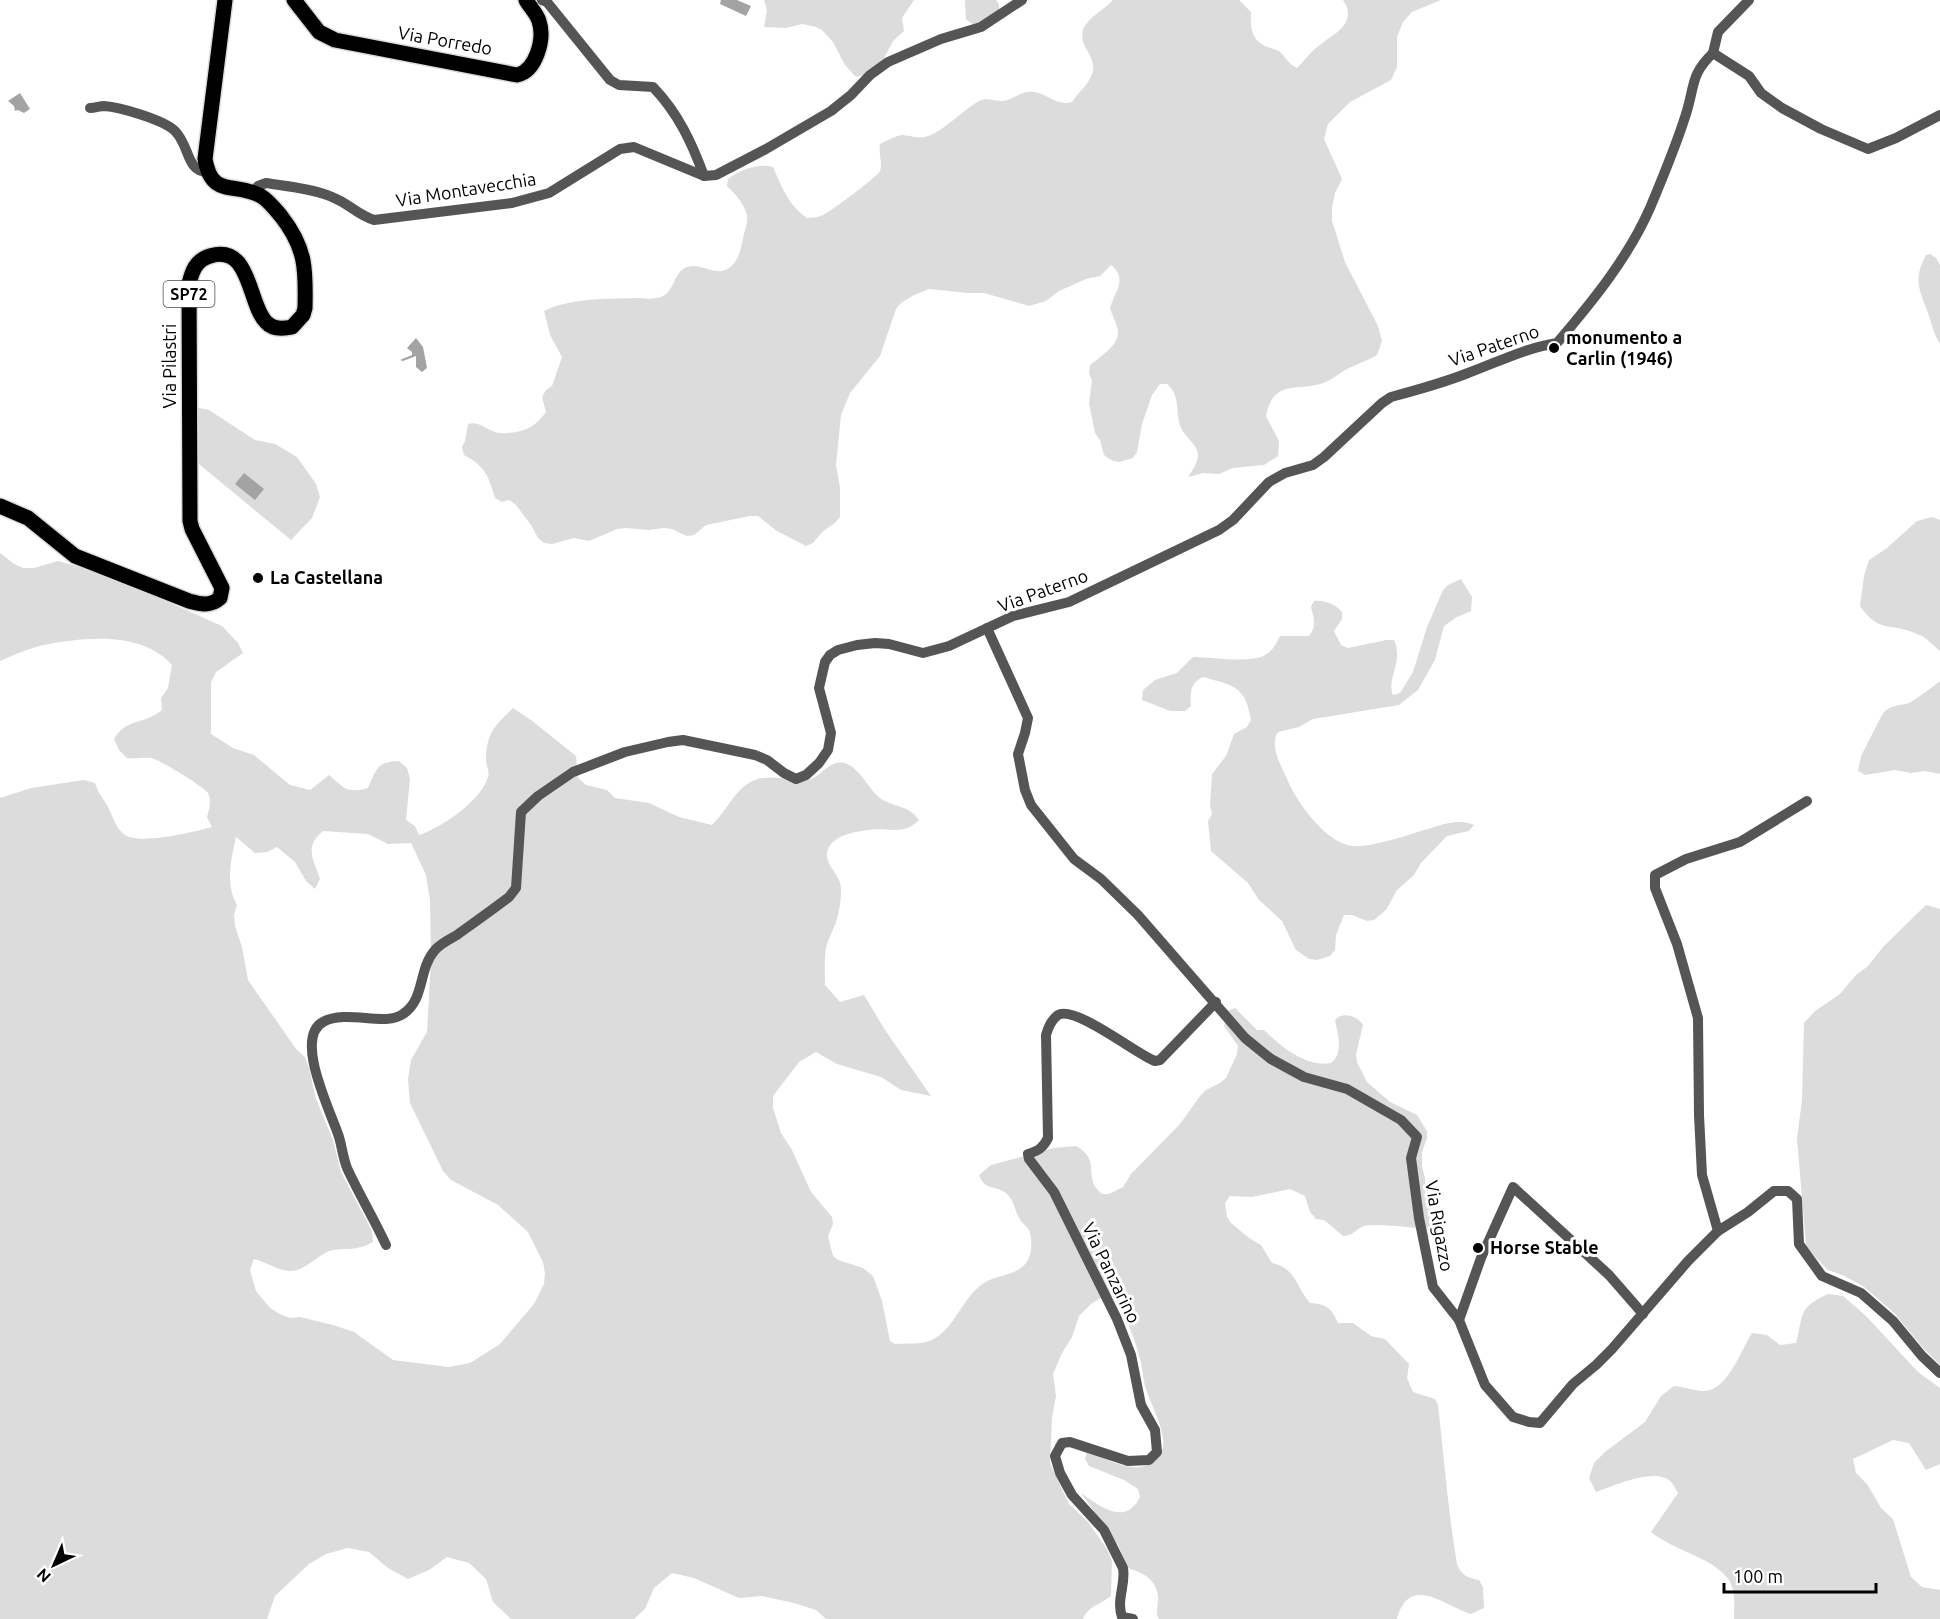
<svg xmlns="http://www.w3.org/2000/svg" width="1940" height="1619" viewBox="0 0 1940 1619" font-family="Ubuntu,sans-serif">
  <rect width="100%" height="100%" fill="#fff"/>
  <g fill="#dcdcdc" fill-rule="evenodd">
    <path d="M764,0H914L902,18L904,31L893,41L882,62L864,75L856,77L845,65L833,42L822,30L816,27L802,24L786,28L764,27L767,10Z"/>
    <path d="M965,0H996L999,4V11L980,23L972,24L966,19Z"/>
    <path d="M1113,0H1239L1251,12C1250,25 1251,40 1265,46C1269,48 1275,49 1279,51C1286,57 1288,64 1297,68C1305,60 1312,50 1321,44C1336,33 1358,22 1343,0H1441L1412,12L1403,22L1397,37V67L1391,80L1350,102L1328,124L1324,139L1342,179L1335,193L1332,208V221L1345,262L1378,326L1382,341L1377,355C1368,360 1360,363 1351,367C1342,371 1335,378 1326,382C1298,393 1274,377 1266,416L1279,441L1278,456L1264,465L1233,468L1219,474L1203,473L1188,477C1192,471 1198,462 1198,455C1198,445 1185,437 1181,428C1175,412 1181,396 1167,384H1160L1152,395L1142,424L1137,452L1133,458L1119,462L1111,460L1104,455L1100,440L1095,433L1089,403L1092,381L1089,373L1090,365C1101,356 1123,343 1117,327C1115,320 1112,315 1110,308C1115,291 1128,279 1111,265L1100,276L1086,279L1059,291L1046,301L1029,306L984,293H968L929,289L914,295L901,303L896,309L880,356L850,393L841,415L836,465L840,488V517L835,523L823,531L813,543L806,546L777,531L758,516H750L706,525L694,535L687,536L672,529L664,528L649,530L626,528L617,529L589,541L574,538L552,544L544,543L538,538L531,525L516,505L509,500L502,502L495,498C488,475 486,467 464,455L462,447L465,441L468,424C479,421 485,429 495,432C504,435 524,432 532,426C537,423 542,417 546,412L542,397L546,390L552,386L562,357L550,335L544,311C570,298 605,299 634,298C641,298 654,300 661,297C676,291 672,273 687,267C699,263 711,273 722,271C739,267 741,247 744,234C746,226 749,219 746,212C742,201 735,194 727,186L728,179C740,170 758,163 773,167C782,187 788,205 807,218C811,218 817,217 821,216C829,213 877,177 880,171C883,163 878,153 880,144C887,141 894,136 902,135C909,135 918,139 925,137C942,133 964,109 979,101C987,97 994,101 1002,101C1012,100 1019,93 1028,92C1046,90 1053,107 1072,102C1079,91 1090,84 1093,71C1096,56 1078,45 1083,30C1087,18 1104,10 1113,0Z"/>
    <path d="M1930,254L1936,258L1940,265V344C1932,331 1933,326 1928,313C1919,289 1913,279 1926,255Z"/>
    <path d="M195,407L209,410L255,440L275,444L297,457L316,484L320,497L312,518L291,540L194,460Z"/>
    <path d="M1932,517L1940,520V651C1933,645 1926,637 1917,634C1891,622 1879,634 1860,606L1864,576L1869,560L1887,548L1917,521Z"/>
    <path d="M0,553L14,564L23,568H34L58,561L102,573L222,626L238,643L243,653L216,672L211,682V734L233,748L254,755L290,785L310,790L329,775C344,788 347,794 368,788C376,770 377,761 399,761L407,768L410,779L406,820L415,826L419,835C441,828 482,800 488,777C490,771 486,766 486,759C487,732 494,727 513,708L531,720L576,756L578,778L586,785L607,790L615,798L649,803L679,817L712,825C736,801 739,773 780,778C791,779 800,783 811,779C822,775 830,760 844,763C859,766 868,789 880,798C894,808 908,804 919,820C904,836 888,827 868,830C855,832 834,835 828,849C822,865 843,875 841,891C841,900 839,913 836,922C833,931 828,939 826,948C824,960 825,973 825,985L840,1002L864,995L885,1030L931,1096L901,1090L881,1077L837,1064L816,1052L799,1062L773,1096V1108L781,1133L792,1150L811,1192L832,1217L833,1224L828,1236L833,1256L838,1260L863,1268L873,1276L882,1301L890,1341L895,1344C906,1343 922,1345 932,1340C956,1328 961,1298 984,1283C998,1274 1019,1276 1028,1260C1032,1253 1032,1241 1030,1233C1029,1227 1022,1224 1019,1218C1015,1211 1014,1200 1007,1194C996,1184 985,1192 979,1175L991,1165L1054,1148L1076,1146C1103,1161 1081,1177 1102,1194H1109L1123,1187L1131,1174L1180,1124L1200,1096L1206,1090L1220,1083L1226,1078L1237,1054L1238,1046L1224,1026L1227,1011L1235,1008L1257,1030H1264C1280,1046 1307,1068 1331,1063C1344,1053 1338,1035 1335,1020C1342,1011 1358,1016 1363,1025L1356,1054L1357,1062L1367,1082L1390,1102L1417,1115L1427,1131V1138L1422,1152V1166L1425,1178V1192L1430,1206L1438,1219V1226L1428,1238H1425L1418,1228C1405,1227 1374,1223 1364,1226C1356,1229 1353,1236 1343,1236L1324,1220L1316,1219L1310,1212L1305,1196L1290,1189L1252,1197L1230,1196L1225,1203L1227,1217L1231,1223L1249,1238L1261,1245L1272,1263C1296,1268 1296,1287 1310,1303C1326,1304 1332,1308 1338,1323H1353L1371,1336L1385,1339L1409,1364L1407,1378L1413,1392L1435,1399L1438,1405C1444,1458 1448,1511 1457,1564C1461,1575 1468,1578 1479,1580L1483,1587L1484,1608L1471,1614C1445,1606 1409,1573 1397,1619H1159C1155,1613 1158,1607 1158,1600C1159,1581 1144,1573 1128,1568L1118,1545L1081,1493C1100,1506 1125,1527 1140,1497L1138,1489L1124,1480L1089,1466L1085,1459L1087,1451C1107,1459 1138,1478 1156,1459C1162,1454 1164,1447 1163,1439C1161,1421 1150,1403 1145,1386C1143,1379 1143,1371 1141,1363C1136,1341 1124,1309 1109,1293L1091,1304L1079,1316L1072,1337L1062,1353L1053,1374L1056,1396L1052,1417L1050,1462L1052,1468L1069,1504L1088,1522L1107,1549L1112,1561L1111,1596C1101,1604 1087,1607 1083,1619H826L816,1610L794,1603L762,1596L739,1598L694,1578L672,1573L654,1588L645,1609L634,1619H511L493,1602L486,1579L469,1563L447,1557L429,1570L408,1579L388,1568L369,1552L348,1548L326,1554L309,1564L275,1596L267,1619H0V798L31,788L84,780L95,783C98,793 103,798 108,807C113,817 116,829 125,835C140,845 194,832 212,827L207,817C209,809 212,801 208,793C204,787 159,759 151,758C144,757 135,759 127,758L119,750L114,739C126,718 144,725 162,710L161,698L168,688L172,665C142,631 85,637 44,645C29,648 14,655 0,661ZM323,831L368,834L388,844L411,843L426,875L430,900L431,960L427,1032L411,1060L408,1079L410,1103L443,1171L451,1180L498,1205L528,1232L543,1262L545,1273L544,1284L534,1304L500,1344L470,1363L449,1367L393,1360L354,1332L333,1325L300,1317L290,1318L280,1314L270,1308L256,1291L250,1270L254,1259C264,1261 282,1272 290,1271C304,1271 315,1258 327,1252C341,1246 355,1253 373,1242L372,1231L341,1172L333,1140L316,1099L309,1068L305,1057L296,1049L248,980L242,947L235,926L234,915L237,905C225,883 231,860 236,837L255,853L267,852L277,847L295,862L306,881L315,889L320,879C313,858 304,847 323,831Z"/>
    <path d="M1461,579L1472,597L1471,611L1457,617L1444,626L1435,660L1418,690L1399,705L1313,719L1299,727L1278,732C1269,746 1281,765 1287,779C1296,801 1326,844 1353,846C1372,848 1414,833 1434,827C1446,823 1463,819 1474,825L1469,831L1447,836L1421,863L1414,875L1397,890L1386,910L1374,920L1367,921L1352,915H1344L1336,935L1335,950L1330,956L1317,960L1309,959L1296,950L1282,921L1259,900L1248,883L1211,851L1208,821L1212,814L1210,806L1212,774L1226,756L1234,734L1247,727L1251,720C1245,685 1234,686 1203,677C1190,683 1190,693 1191,706L1185,711H1170L1142,700L1143,690L1155,680L1177,673L1193,657C1210,657 1251,664 1265,655C1273,651 1276,644 1280,636H1309C1317,626 1314,619 1311,607L1314,601C1325,600 1335,604 1342,612V619L1334,631L1341,645L1348,648L1386,640H1394C1404,662 1386,679 1393,695L1400,693L1413,672L1427,627L1443,590L1448,585Z"/>
    <path d="M1940,681V774L1925,771L1910,773L1895,770L1865,775L1858,771L1861,756L1883,713C1891,705 1898,706 1909,703C1912,702 1937,684 1940,681Z"/>
    <path d="M1926,905L1940,909V1365L1924,1349L1894,1313L1863,1286L1842,1275L1828,1270L1816,1258L1806,1245L1797,1138L1802,1100L1804,1023L1815,1011L1840,994L1855,976L1868,966L1883,947Z"/>
    <path d="M1828,1294L1843,1296L1866,1316L1918,1372L1940,1388V1464L1926,1470L1909,1443L1893,1440L1853,1459L1856,1473L1867,1484L1881,1508L1893,1519L1911,1577L1922,1587L1940,1590V1619H1734C1734,1607 1736,1593 1730,1582C1718,1559 1672,1550 1651,1532L1678,1493C1676,1490 1673,1483 1670,1481C1655,1467 1613,1486 1596,1492L1589,1478L1594,1463L1605,1452L1645,1422L1661,1396L1674,1386C1684,1387 1693,1390 1702,1391C1727,1393 1741,1350 1752,1333L1767,1335L1780,1345L1796,1343C1804,1314 1797,1308 1828,1294Z"/>
  </g>
  <g fill="#a3a3a3">
    <path d="M721,0H737L751,6L746,16L720,4Z"/>
    <path d="M20,93L30,109L24,113L18,110L15,111L14,106L8,101Z"/>
    <path d="M416,338L423,347L427,368L422,372L416,367V356L403,361L400,360L412,355V352L407,348Z"/>
    <path d="M244,473L264,489L255,500L235,484Z"/>
  </g>
  <g fill="none" stroke-linecap="round" stroke-linejoin="round">
    <defs>
      <g id="primary">
        <path d="M294,0L319,32L335,40L517,75C536,71 545,39 539,21C537,14 530,7 526,0"/>
        <path d="M0,506L28,518L75,556L189,601C200,604 210,607 220,598L222,588L192,529L190,521L189,284C192,271 196,260 210,256C251,243 248,304 266,322C273,330 283,329 292,327L303,315L305,308C306,269 306,248 281,216C275,209 269,201 261,196C234,181 212,199 205,159L225,0"/>
      </g>
    </defs>
    <use href="#primary" stroke="#dbdbdb" stroke-width="18"/>
    <g stroke="#555" stroke-width="10">
      <path d="M542,0L547,2L610,80L619,85L653,87C678,113 692,143 704,176"/>
      <path d="M1713,53L1718,32L1749,0"/>
      <path d="M90,108C95,108 100,106 104,106C120,107 164,120 175,131C190,146 186,171 207,172"/>
      <path d="M254,193L258,186L266,183C285,186 315,189 332,197C348,203 358,215 374,220L512,203L549,193L620,149L634,147L704,176L716,175L766,149L831,111L851,95L870,75L888,62L941,39L981,27L1022,0"/>
      <path d="M987,628L1028,718L1025,733L1018,754L1025,790L1031,805L1074,859L1101,879L1138,915L1245,1038L1271,1059L1304,1077L1347,1089L1401,1120L1417,1137L1411,1158L1419,1218L1433,1287L1459,1320L1485,1385L1513,1417L1529,1422L1540,1423L1573,1384L1596,1365L1612,1349L1688,1261L1718,1231L1748,1212L1774,1191H1788L1797,1199L1799,1244L1822,1276L1861,1293L1893,1321L1922,1356L1940,1373"/>
      <path d="M1718,1231L1702,1175L1699,1115L1698,1018L1677,944L1655,888V875L1686,859L1740,842L1807,801"/>
      <path d="M386,1245C374,1219 359,1194 347,1168C343,1158 342,1147 339,1137C332,1114 293,1038 323,1022C347,1009 385,1027 403,1014C425,1000 418,969 435,950C440,944 450,939 457,935C475,922 492,910 509,897L516,888L521,812L538,796L573,772L625,752L668,742L683,740L755,755L767,760L784,773L796,779L806,775L819,763L828,750L831,733L819,688L825,662L830,655L838,650L857,645L875,643L889,644L923,653L949,646L1013,616L1069,602L1219,530L1233,520L1269,482L1285,473L1313,465L1324,457L1382,403L1391,397C1417,390 1443,383 1468,373C1498,362 1525,348 1557,343C1592,302 1628,258 1650,208C1663,177 1676,146 1686,114C1695,86 1690,75 1713,53L1749,76L1761,93L1782,108L1821,129L1868,149L1896,138L1940,115"/>
      <path d="M1459,1320L1481,1258L1513,1187L1609,1275L1643,1314"/>
      <path d="M1133,1619L1122,1617C1116,1599 1126,1585 1123,1568L1104,1530L1072,1495L1060,1473L1055,1456L1062,1443L1070,1442L1128,1461L1149,1460L1157,1452L1155,1430L1141,1405L1131,1355L1117,1319L1054,1192L1029,1159L1028,1154C1038,1151 1043,1148 1048,1138L1046,1035C1048,1028 1051,1020 1058,1015C1075,1005 1136,1054 1155,1061L1160,1060L1216,1002"/>
    </g>
    <use href="#primary" stroke="#000" stroke-width="15"/>
  </g>
  <g fill="#000" stroke="#fff" stroke-width="2">
    <circle cx="1554" cy="348" r="6"/>
    <circle cx="258" cy="578" r="6"/>
    <circle cx="1478" cy="1248" r="6"/>
  </g>
  <g text-anchor="middle" stroke-width="6" stroke-linejoin="round" paint-order="stroke">
    <rect fill="#fff" stroke="#4c4c4c" stroke-width="1.5" x="163.5" y="281" width="51" height="26" rx="4.5"/>
    <g font-size="16" font-weight="bold" fill="#000">
      <text x="189" y="300">SP72</text>
    </g>
    <g font-size="18" fill="#000" stroke="#fff">
      <text transform="translate(445 41) rotate(10)" y="6">Via Porredo</text>
      <text transform="translate(466 190) rotate(-9)" y="6">Via Montavecchia</text>
      <text transform="translate(1494 346) rotate(-19)" y="6">Via Paterno</text>
      <text transform="translate(170 366) rotate(-90)" y="6">Via Pilastri</text>
      <text transform="translate(1043 591) rotate(-20)" y="6">Via Paterno</text>
      <text transform="translate(1439 1226) rotate(80)" y="6">Via Rigazzo</text>
      <text transform="translate(1111 1273) rotate(64)" y="6">Via Panzarino</text>
    </g>
    <g font-size="18" font-weight="bold" fill="#000" stroke="#fff" text-anchor="start">
      <text x="1566" y="344">monumento a<tspan x="1566" dy="21">Carlin (1946)</tspan></text>
      <text x="270" y="584">La Castellana</text>
      <text x="1490" y="1254">Horse Stable</text>
    </g>
  </g>
  <g transform="translate(54 1565) rotate(224)" stroke="#ffffff" stroke-width="4.5" paint-order="stroke">
  <path d="M0-4.5L10 22L0 15L-10 22Z" fill="#000000"/>
  <text y="-9" font-size="16" font-weight="bold" text-anchor="middle" fill="#000000">N</text>
  </g>
  <path d="M1724 1583v9h152v-9" fill="none" stroke="#000000" stroke-width="3"/>
  <text x="1733" y="1583" font-size="18" fill="#000000" stroke="#ffffff" stroke-width="4.5" paint-order="stroke">100 m</text>
</svg>
